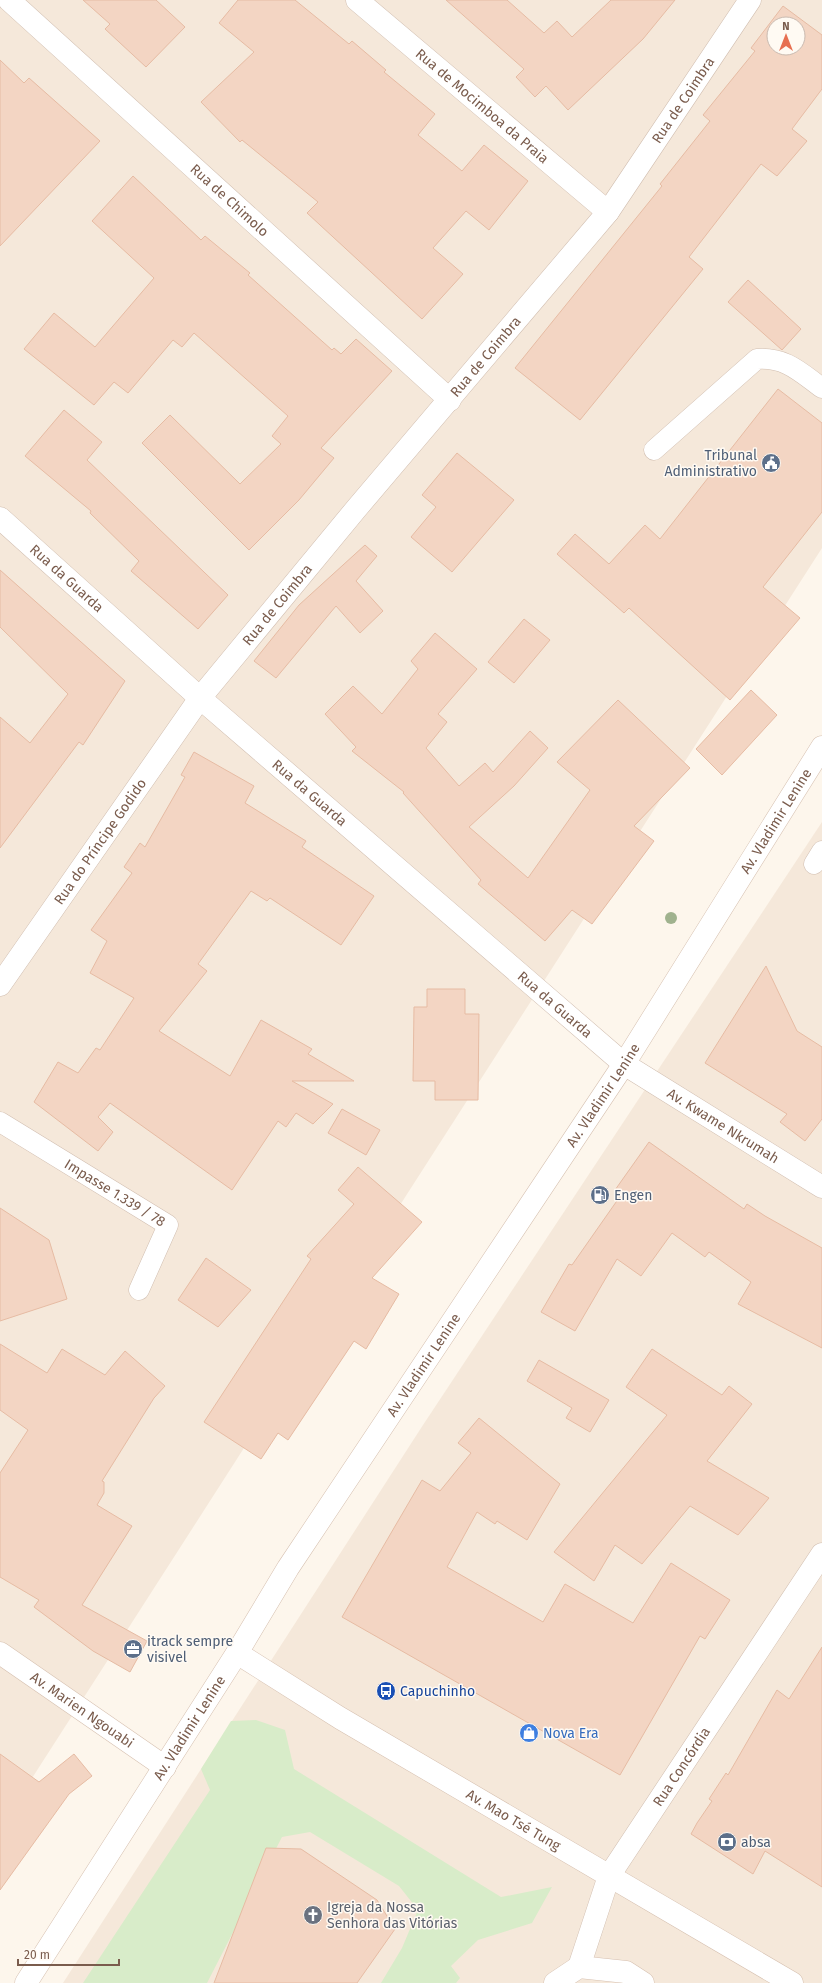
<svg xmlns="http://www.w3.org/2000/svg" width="822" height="1983" viewBox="0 0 822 1983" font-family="'Fira Sans',sans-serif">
  <rect width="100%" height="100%" fill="#fdf6ec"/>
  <g fill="#f5e8da" fill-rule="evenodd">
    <path d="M0,0H822V548L0,1828ZM774,24H798V48H774Z"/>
    <path d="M822,822V1983H63L423,1425Z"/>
  </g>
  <path fill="#d8ecc9" d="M256,1720L285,1730L294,1769L501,1897L552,1887L532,1923L478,1940L451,1966L460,1978L456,1983H381L402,1948L418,1910L399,1886L310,1832L282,1837L207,1983H83L210,1790L201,1769L231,1721Z"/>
  <g fill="#f3d5c3" stroke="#e6bba3" fill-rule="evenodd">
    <path d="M83,0H156L185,27L146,67L105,29L110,24Z"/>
    <path d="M238,0H295L349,44L352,41L386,70L384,72L435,114L418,135L462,171L484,145L528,181L489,230L466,211L433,248L463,274L422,319L307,213L318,202L242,140L240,142L201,102L254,52L219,23Z"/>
    <path d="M446,0H507L544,33L557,21L572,37L611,0H675L643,39L568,110L546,86L535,97L516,77L524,69Z"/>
    <path d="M783,6L822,35V89L792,129L807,141L777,176L761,164L689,257L703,269L580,420L515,368L662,186L660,184L710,121L703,115L755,51L751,48ZM774,24H798V48H774Z"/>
    <path d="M0,60L24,83L29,78L100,141L0,246Z"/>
    <path d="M133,176L201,240L205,236L250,273L248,275L332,350L334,348L341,354L356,339L392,371L321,448L334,458L299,500L249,550L142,443L170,415L240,484L281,444L272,436L288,416L194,333L182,347L173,340L128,393L114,382L94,405L24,349L54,313L95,347L154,278L92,221Z"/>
    <path d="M748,280L801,329L782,350L728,302Z"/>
    <path d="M778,389L822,423V512L763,587L800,618L730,700L629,608L624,613L557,554L575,534L609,564L645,525L660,539Z"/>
    <path d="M64,410L102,442L87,460L228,595L198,629L131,571L139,561L90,513L91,511L25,456Z"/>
    <path d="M457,453L514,500L452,572L411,537L436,507L422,495Z"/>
    <path d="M365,545L377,556L356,581L383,611L360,633L336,606L276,678L254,661L299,605Z"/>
    <path d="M0,570L125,681L83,745L79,742L0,848V717L30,743L68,694L0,627Z"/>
    <path d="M524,619L550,640L514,683L488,662Z"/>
    <path d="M435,633L477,669L438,714L447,722L426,748L459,786L485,763L493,772L530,731L548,748L514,786L469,827L528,878L590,790L557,762L618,700L690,768L634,826L654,841L592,924L572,910L545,941L478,884L481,880L403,793L404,792L352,751L356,747L325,714L353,686L382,714L418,669L411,661Z"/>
    <path d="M751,690L777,715L722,775L696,749Z"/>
    <path d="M194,752L254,786L245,803L306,841L302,847L374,896L341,945L270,898L267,901L251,891L198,964L207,971L159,1031L230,1076L261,1020L312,1049L308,1054L354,1081H292L333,1104L313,1124L296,1113L286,1127L278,1121L232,1190L110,1103L98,1117L113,1132L98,1151L34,1102L58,1062L78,1073L96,1048L100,1050L134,998L90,973L107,941L91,930L132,873L124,867L140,843L145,847L185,777L181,775Z"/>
    <path d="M766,966L797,1031L822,1047V1119L805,1141L780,1122L787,1114L705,1063Z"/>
    <path d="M427,989H465V1014H479L478,1100H435V1081H413L414,1007H427Z"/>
    <path d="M342,1109L380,1130L366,1155L328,1133Z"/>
    <path d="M649,1142L744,1209L747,1204L765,1216L822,1248V1348L738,1304L751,1282L709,1252L705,1257L672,1233L641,1276L617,1259L575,1331L541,1312L569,1264L572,1265L621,1195L615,1190Z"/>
    <path d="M358,1167L422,1222L372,1278L399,1294L366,1349L354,1341L288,1440L278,1433L261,1459L204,1422L311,1259L307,1256L354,1204L338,1190Z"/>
    <path d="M0,1208L49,1240L67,1299L0,1321Z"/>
    <path d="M206,1258L251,1290L218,1327L178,1300Z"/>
    <path d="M0,1344L47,1373L62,1349L105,1375L125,1351L165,1386L154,1398L102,1481L104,1482V1493L97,1505L132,1526L82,1605L147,1641L130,1672L93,1651L34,1607L39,1600L0,1577V1473L28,1430L0,1410Z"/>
    <path d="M652,1349L722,1395L729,1386L752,1404L707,1461L769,1498L738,1535L690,1506L642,1564L615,1545L594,1581L554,1552L667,1415L626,1387Z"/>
    <path d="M539,1360L609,1400L590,1432L566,1418L572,1408L527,1381Z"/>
    <path d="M479,1418L560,1484L527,1540L497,1521L495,1524L477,1512L447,1567L543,1622L565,1584L633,1623L671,1563L730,1600L705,1639L700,1636L620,1775L342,1617L422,1480L440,1491L471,1453L458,1443Z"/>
    <path d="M822,1647V1887L765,1851L753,1874L691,1834L697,1823L712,1801L709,1799L726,1773L728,1775L777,1690L789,1699Z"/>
    <path d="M0,1754L39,1782L74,1754L92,1776L69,1794L0,1890Z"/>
    <path d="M266,1848L301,1849L377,1900L395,1929L357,1983H214Z"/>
  </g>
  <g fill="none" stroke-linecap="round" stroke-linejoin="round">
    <defs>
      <g id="service">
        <path d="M654,450L757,359C786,357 800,372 822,388"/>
        <path d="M814,864L822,851"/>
        <path id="s1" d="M0,1122L168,1225L139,1290"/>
      </g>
      <g id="minor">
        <path id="s2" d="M9,0L450,400"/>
        <path id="s3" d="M357,0L608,212"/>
        <path id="s4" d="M0,518L200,698L624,1064L822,1187"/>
        <path id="s5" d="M0,985L200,698L356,509L608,212L750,0"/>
        <path id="s6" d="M579,1967L609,1876L822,1554"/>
      </g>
      <g id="secondary">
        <path id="s7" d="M0,1653L165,1767"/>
        <path id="s8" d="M237,1653L340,1718L792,1983"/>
        <path id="s9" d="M26,1983L237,1653L288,1568L624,1064L822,747"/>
        <path d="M555,1983L579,1967L626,1972L643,1983"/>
      </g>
    </defs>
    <use href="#service" stroke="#d1beb0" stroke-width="21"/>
    <use href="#minor" stroke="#d1beb0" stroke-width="23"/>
    <use href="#secondary" stroke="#d6c0b0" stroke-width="23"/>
    <use href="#service" stroke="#fff" stroke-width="20"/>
    <use href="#minor" stroke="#fff" stroke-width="22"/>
    <use href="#secondary" stroke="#fff" stroke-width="22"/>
  </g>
  <circle fill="#a0b28e" cx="671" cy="918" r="6"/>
  <defs>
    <symbol id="civic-disc" viewBox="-11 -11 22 22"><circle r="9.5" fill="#5c6f8a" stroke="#fffaf3"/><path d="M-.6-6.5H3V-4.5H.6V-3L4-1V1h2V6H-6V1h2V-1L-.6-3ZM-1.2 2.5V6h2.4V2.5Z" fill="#fff"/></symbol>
    <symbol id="fuel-disc" viewBox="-11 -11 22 22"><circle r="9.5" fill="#5c6f8a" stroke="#fffaf3"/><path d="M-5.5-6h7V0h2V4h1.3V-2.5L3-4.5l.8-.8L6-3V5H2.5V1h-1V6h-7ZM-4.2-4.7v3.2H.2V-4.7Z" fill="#fff"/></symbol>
    <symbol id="office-disc" viewBox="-11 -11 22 22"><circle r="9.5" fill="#5c6f8a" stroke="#fffaf3"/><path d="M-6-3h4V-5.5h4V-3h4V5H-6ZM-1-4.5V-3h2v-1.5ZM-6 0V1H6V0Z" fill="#fff"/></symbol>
    <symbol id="bus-disc" viewBox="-11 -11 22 22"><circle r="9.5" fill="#1a4fb4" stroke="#fffaf3"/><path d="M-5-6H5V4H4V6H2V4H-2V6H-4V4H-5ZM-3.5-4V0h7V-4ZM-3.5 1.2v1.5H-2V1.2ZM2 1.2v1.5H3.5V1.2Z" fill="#fff"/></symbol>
    <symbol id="shop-disc" viewBox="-11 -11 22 22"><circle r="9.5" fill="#3f7fe0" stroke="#fffaf3"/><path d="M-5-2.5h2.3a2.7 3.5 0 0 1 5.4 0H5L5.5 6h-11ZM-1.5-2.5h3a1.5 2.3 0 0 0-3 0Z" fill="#fff"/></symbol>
    <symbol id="bank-disc" viewBox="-11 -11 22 22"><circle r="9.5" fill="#5c6f8a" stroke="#fffaf3"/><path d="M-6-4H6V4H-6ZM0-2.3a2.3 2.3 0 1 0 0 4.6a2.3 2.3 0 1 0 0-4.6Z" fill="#fff"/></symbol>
    <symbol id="church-disc" viewBox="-11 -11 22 22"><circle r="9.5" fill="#6b7280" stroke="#fffaf3"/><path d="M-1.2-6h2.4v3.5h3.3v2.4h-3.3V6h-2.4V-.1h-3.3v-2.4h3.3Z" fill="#fff"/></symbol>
  </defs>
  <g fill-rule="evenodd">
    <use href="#civic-disc" x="760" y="452" width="22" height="22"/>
    <use href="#fuel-disc" x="589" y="1184" width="22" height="22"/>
    <use href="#office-disc" x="122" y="1638" width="22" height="22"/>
    <use href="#bus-disc" x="375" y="1680" width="22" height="22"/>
    <use href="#shop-disc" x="518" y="1722" width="22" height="22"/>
    <use href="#bank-disc" x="716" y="1831" width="22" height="22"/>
    <use href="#church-disc" x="302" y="1904" width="22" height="22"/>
  </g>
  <g text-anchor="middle" stroke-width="3" stroke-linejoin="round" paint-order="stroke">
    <g font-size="14" fill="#7a5c4d" stroke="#fffaf3">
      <text dy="5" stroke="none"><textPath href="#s5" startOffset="1119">Rua de Coimbra</textPath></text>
      <text dy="5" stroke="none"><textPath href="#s3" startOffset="164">Rua de Mocimboa da Praia</textPath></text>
      <text dy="5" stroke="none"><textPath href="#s2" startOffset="298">Rua de Chimolo</textPath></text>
      <text dy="5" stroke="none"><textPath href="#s5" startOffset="795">Rua de Coimbra</textPath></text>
      <text dy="5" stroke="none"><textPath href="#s4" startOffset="90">Rua da Guarda</textPath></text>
      <text dy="5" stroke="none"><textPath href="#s5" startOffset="471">Rua de Coimbra</textPath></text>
      <text dy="5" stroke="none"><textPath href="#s4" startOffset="414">Rua da Guarda</textPath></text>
      <text dy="5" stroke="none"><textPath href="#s9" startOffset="1383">Av. Vladimir Lenine</textPath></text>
      <text dy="5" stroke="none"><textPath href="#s5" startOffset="175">Rua do Príncipe Godido</textPath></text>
      <text dy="5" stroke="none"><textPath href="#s4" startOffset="738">Rua da Guarda</textPath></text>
      <text dy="5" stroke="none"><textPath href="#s9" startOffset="1059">Av. Vladimir Lenine</textPath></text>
      <text dy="5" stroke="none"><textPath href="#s4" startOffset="946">Av. Kwame Nkrumah</textPath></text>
      <text dy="5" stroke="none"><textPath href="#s1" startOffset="135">Impasse 1.339 / 78</textPath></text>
      <text dy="5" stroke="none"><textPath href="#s9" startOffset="735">Av. Vladimir Lenine</textPath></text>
      <text dy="5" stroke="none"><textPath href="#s7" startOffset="100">Av. Marien Ngouabi</textPath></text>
      <text dy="5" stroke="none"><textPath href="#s9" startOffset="303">Av. Vladimir Lenine</textPath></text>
      <text dy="5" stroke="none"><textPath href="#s6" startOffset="227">Rua Concórdia</textPath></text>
      <text dy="5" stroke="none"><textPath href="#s8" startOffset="323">Av. Mao Tsé Tung</textPath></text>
    </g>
    <g font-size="14" fill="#4e5e75" stroke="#fffaf3" text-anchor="start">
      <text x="757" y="460" text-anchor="end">Tribunal<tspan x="757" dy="16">Administrativo</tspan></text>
      <text x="614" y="1200">Engen</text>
      <text x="147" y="1646">itrack sempre<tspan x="147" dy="16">visivel</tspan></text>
      <text x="741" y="1847">absa</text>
    </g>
    <g font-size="14" fill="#164399" stroke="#fffaf3" text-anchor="start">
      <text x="400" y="1696">Capuchinho</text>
    </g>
    <g font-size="14" fill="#366cbe" stroke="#fffaf3" text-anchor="start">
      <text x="543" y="1738">Nova Era</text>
    </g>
    <g font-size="14" fill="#5b616d" stroke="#fffaf3" text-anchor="start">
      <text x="327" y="1912">Igreja da Nossa<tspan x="327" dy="16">Senhora das Vitórias</tspan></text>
    </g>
  </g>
  <g transform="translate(786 36)"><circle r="19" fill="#fffaf3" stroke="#cabbb1"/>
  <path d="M0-3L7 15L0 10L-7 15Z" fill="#e76f51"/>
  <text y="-6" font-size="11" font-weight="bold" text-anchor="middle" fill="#7a5c4d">N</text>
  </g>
  <path d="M18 1959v6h101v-6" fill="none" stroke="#7a5c4d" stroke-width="2"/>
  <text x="24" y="1959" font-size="12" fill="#7a5c4d" stroke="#fffaf3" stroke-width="3" paint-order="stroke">20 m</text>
</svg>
